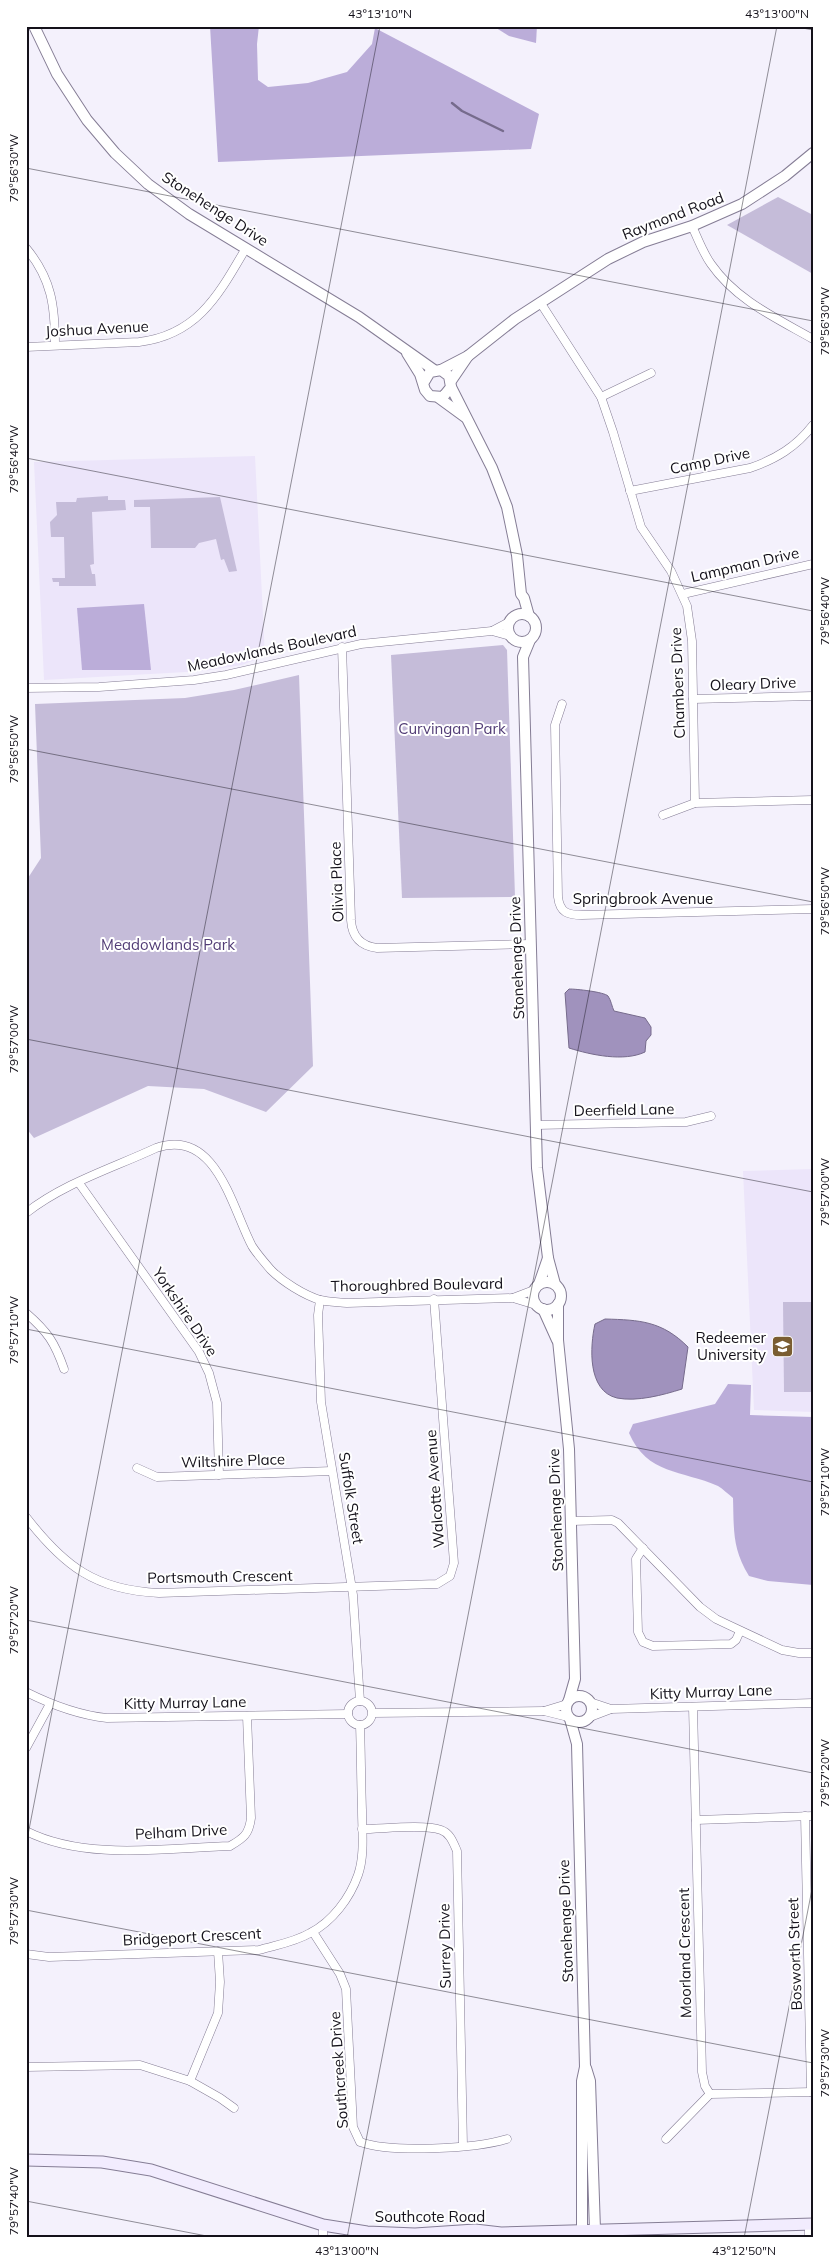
<svg xmlns="http://www.w3.org/2000/svg" width="839" height="2264" viewBox="0 0 839 2264" font-family="Mulish,sans-serif">
  <rect width="100%" height="100%" fill="#f4f1fc"/>
  <g fill="#ece5fa">
    <path d="M255,456L265,656L242,665L204,671L44,680L34,462Z"/>
    <path d="M813,1169V1412L754,1410L743,1171Z"/>
  </g>
  <g fill="#c5bcd9">
    <path d="M778,197L813,215V274L727,225Z"/>
    <path d="M108,496V500H125L126,510L92,512L94,564L90,565L92,574H95L96,586H59V582H53L52,578H65L64,537H51L50,522L57,515L56,502H76L77,498Z"/>
    <path d="M220,497L237,571L229,572L224,559L221,560L216,539L199,543L195,548H151L150,507H134V500Z"/>
    <path d="M503,645L507,650L515,897L402,898L391,655Z"/>
    <path d="M299,675L313,1066L266,1112L204,1089L148,1086L34,1138L26,1128V881L41,858L35,704L185,698L234,690Z"/>
    <path d="M783,1302H813V1392H784Z"/>
  </g>
  <g fill="#bbadd9">
    <path d="M210,26H259L257,44L258,80L268,87L308,83L347,72L372,44L375,28L539,114L531,149L218,162Z"/>
    <path d="M493,26H537L536,43L509,36Z"/>
    <path d="M144,604L151,670H82L77,608Z"/>
    <path d="M728,1384L751,1385L750,1415L813,1417V1585L768,1581L749,1576C732,1548 734,1530 733,1498C728,1494 723,1489 718,1486C682,1470 647,1475 629,1433L633,1424L715,1404Z"/>
  </g>
  <g fill="#a092bd" stroke="#766b8c">
    <path d="M569,989C577,989 604,992 608,996C611,1000 612,1007 614,1011L645,1018L651,1027V1035L646,1041L645,1052C624,1062 591,1055 569,1048L565,993Z"/>
    <path d="M605,1319C640,1320 662,1321 688,1347L682,1389C663,1395 637,1402 617,1398C587,1391 590,1346 595,1324Z"/>
  </g>
  <g fill="none" stroke-linecap="round" stroke-linejoin="round">
    <path stroke="#766b8c" stroke-width="2.5" d="M452,103L462,111L503,131"/>
    <defs>
      <g id="minor">
        <path d="M692,226C698,239 703,253 711,264C736,300 776,318 813,339"/>
        <path d="M26,248C52,279 55,307 55,345"/>
        <path d="M540,302L601,397L613,432L641,527L671,571L687,606L692,641L695,803"/>
        <path d="M26,347L139,342C198,335 219,294 246,248"/>
        <path d="M601,397L651,373"/>
        <path d="M630,491L750,468C776,459 796,447 813,425"/>
        <path d="M683,594L813,564"/>
        <path d="M492,631L509,622"/>
        <path d="M342,647L351,920C352,937 361,946 377,948L531,944"/>
        <path d="M26,688L99,687L194,680L226,675L361,644L492,631L510,636"/>
        <path d="M693,699L813,696"/>
        <path d="M562,704L555,725L558,897C560,913 568,915 582,915L813,909"/>
        <path d="M663,815L695,803L813,800"/>
        <path d="M536,1125L686,1122L711,1116"/>
        <path d="M79,1183L199,1352L209,1373L217,1403L219,1475"/>
        <path d="M26,1213C64,1183 113,1168 156,1148C216,1127 232,1208 252,1246C257,1254 265,1263 271,1270C283,1282 304,1295 320,1300C329,1302 339,1302 347,1303L513,1298L536,1305"/>
        <path d="M513,1298L534,1290"/>
        <path d="M320,1300L318,1315L321,1402L353,1595L360,1701"/>
        <path d="M26,1313C48,1332 55,1343 64,1369"/>
        <path d="M137,1468L157,1477L332,1471"/>
        <path d="M26,1517C64,1566 95,1590 159,1593L437,1584L450,1576L454,1563L434,1299"/>
        <path d="M571,1521L612,1520L618,1523L700,1607L716,1619L782,1650L799,1653H813"/>
        <path d="M643,1548L636,1559L638,1632L643,1642L653,1646L731,1644L736,1640L740,1631"/>
        <path d="M26,1692C52,1705 78,1715 107,1718L348,1714"/>
        <circle cx="360" cy="1713" r="12"/>
        <path d="M590,1702L611,1709L813,1703"/>
        <path d="M693,1707L702,2072L705,2086L710,2094"/>
        <path d="M544,1711L567,1704"/>
        <path d="M373,1713L544,1711L568,1717"/>
        <path d="M590,1717L611,1709"/>
        <path d="M26,1748L50,1704"/>
        <path d="M805,1816L811,2092"/>
        <path d="M696,1820L813,1816"/>
        <path d="M362,1829C382,1829 423,1824 441,1830C450,1833 453,1842 457,1851L463,2146"/>
        <path d="M26,1831C85,1861 166,1848 230,1846C244,1838 249,1834 251,1818L247,1716"/>
        <path d="M313,1932L340,1974L346,1989L353,2127L360,2142C391,2153 474,2149 507,2139"/>
        <path d="M26,1954L49,1957L259,1950C276,1945 295,1942 310,1933C332,1922 350,1898 358,1875C365,1855 362,1831 362,1810C361,1782 361,1753 360,1725"/>
        <path d="M26,2067L140,2065L190,2081L218,2013L220,1982L218,1951"/>
        <path d="M190,2081L220,2098L234,2108"/>
        <path d="M710,2094L813,2092"/>
        <path d="M666,2139L710,2094"/>
        <path d="M809,2224V2238"/>
        <path d="M323,2225V2238"/>
      </g>
      <g id="tertiary">
        <path d="M34,26L57,74L87,120L115,153L148,184L189,214L359,317L434,370"/>
        <path d="M407,353L420,374L425,390L430,396L443,397L451,387L449,376L441,370L430,372L424,382"/>
        <path d="M441,370L468,356L515,319L608,259L643,242L692,226L742,204L785,176L813,153"/>
        <path d="M451,381L468,356"/>
        <path d="M451,387L492,468L507,507L517,555L521,594L524,598L529,616"/>
        <path d="M439,398L465,417"/>
        <circle cx="522" cy="628" r="14"/>
        <path d="M530,640L523,657L537,1168L548,1258L555,1284"/>
        <circle cx="547" cy="1296" r="14"/>
        <path d="M539,1284L548,1258"/>
        <path d="M558,1304V1340L569,1449L575,1679L569,1700"/>
        <path d="M543,1309L557,1340"/>
        <circle cx="579" cy="1709" r="13"/>
        <path d="M570,1719L577,1744L585,2067L582,2081V2230"/>
        <path d="M586,2068L590,2081L595,2230"/>
      </g>
      <path id="secondary" d="M26,2160L102,2162L151,2170L323,2225L367,2232L415,2234L475,2230L501,2233L813,2224"/>
    </defs>
    <use href="#minor" stroke="#857d95" stroke-width="9"/>
    <use href="#tertiary" stroke="#857d95" stroke-width="12"/>
    <use href="#secondary" stroke="#857d95" stroke-width="13"/>
    <use href="#minor" stroke="#fff" stroke-width="8"/>
    <use href="#tertiary" stroke="#fff" stroke-width="10"/>
    <use href="#secondary" stroke="#f2ecfe" stroke-width="11"/>
  </g>
  <path fill="none" stroke="#14111a" stroke-width="1" stroke-opacity="0.45" d="M792,26L813,30M26,168L813,321M26,458L813,611M26,749L813,902M26,1039L813,1192M26,1329L813,1482M26,1620L813,1773M26,1845L380,26M26,1910L813,2063M26,2201L217,2238M347,2238L777,26M744,2238L813,1884"/>
  <defs>
    <symbol id="university-square" viewBox="-11 -11 22 22"><rect x="-9" y="-9" width="18" height="18" rx="4" fill="#7a5d31" stroke="#fff"/><path d="M0-5L7-2L0 1L-7-2ZM-4 1L0 2.5L4 1V4Q0 6-4 4Z" fill="#fff"/></symbol>
  </defs>
  <g fill-rule="evenodd">
    <use href="#university-square" x="770" y="1334" width="25" height="25"/>
  </g>
  <g text-anchor="middle" stroke-width="4" stroke-linejoin="round" paint-order="stroke">
    <g font-size="15" fill="#14111a" stroke="#fff">
      <text transform="translate(215 209) rotate(33)" y="5">Stonehenge Drive</text>
      <text transform="translate(673 216) rotate(-21)" y="5">Raymond Road</text>
      <text transform="translate(97 329) rotate(-3)" y="5">Joshua Avenue</text>
      <text transform="translate(710 461) rotate(-12)" y="5">Camp Drive</text>
      <text transform="translate(745 565) rotate(-13)" y="5">Lampman Drive</text>
      <text transform="translate(272 649) rotate(-12)" y="5">Meadowlands Boulevard</text>
      <text transform="translate(678 683) rotate(-92)" y="5">Chambers Drive</text>
      <text transform="translate(753 684) rotate(-2)" y="5">Oleary Drive</text>
      <text transform="translate(337 882) rotate(-92)" y="5">Olivia Place</text>
      <text x="643" y="904">Springbrook Avenue</text>
      <text transform="translate(517 958) rotate(-92)" y="5">Stonehenge Drive</text>
      <text transform="translate(624 1110) rotate(-1)" y="5">Deerfield Lane</text>
      <text transform="translate(417 1285) rotate(-1)" y="5">Thoroughbred Boulevard</text>
      <text transform="translate(185 1312) rotate(56)" y="5">Yorkshire Drive</text>
      <text transform="translate(233 1461) rotate(-2)" y="5">Wiltshire Place</text>
      <text transform="translate(435 1489) rotate(-94)" y="5">Walcotte Avenue</text>
      <text transform="translate(351 1498) rotate(81)" y="5">Suffolk Street</text>
      <text transform="translate(556 1510) rotate(-92)" y="5">Stonehenge Drive</text>
      <text transform="translate(220 1577) rotate(-1)" y="5">Portsmouth Crescent</text>
      <text transform="translate(711 1692) rotate(-2)" y="5">Kitty Murray Lane</text>
      <text transform="translate(185 1703) rotate(-1)" y="5">Kitty Murray Lane</text>
      <text transform="translate(181 1832) rotate(-3)" y="5">Pelham Drive</text>
      <text transform="translate(566 1921) rotate(-92)" y="5">Stonehenge Drive</text>
      <text transform="translate(192 1937) rotate(-3)" y="5">Bridgeport Crescent</text>
      <text transform="translate(445 1946) rotate(-91)" y="5">Surrey Drive</text>
      <text transform="translate(685 1953) rotate(-91)" y="5">Moorland Crescent</text>
      <text transform="translate(795 1954) rotate(-92)" y="5">Bosworth Street</text>
      <text transform="translate(339 2070) rotate(-94)" y="5">Southcreek Drive</text>
      <text x="430" y="2222">Southcote Road</text>
    </g>
    <g font-size="15" fill="#523d76" stroke="#fff">
      <text x="452" y="734">Curvingan Park</text>
      <text x="168" y="950">Meadowlands Park</text>
    </g>
    <g font-size="15" fill="#14111a" stroke="#fff" text-anchor="end">
      <text x="766" y="1343">Redeemer<tspan x="766" dy="17">University</tspan></text>
    </g>
  </g>
  <rect width="839" height="2264" fill="none" stroke="#ffffff" stroke-width="55"/>
  <rect x="28" y="28" width="784" height="2208" fill="none" stroke="#14111a" stroke-width="2"/>
  <g font-size="12" text-anchor="middle" fill="#14111a">
    <text x="380" y="18">43°13'10"N</text>
    <text x="777" y="18">43°13'00"N</text>
    <text transform="translate(14 168) rotate(-90)" y="4">79°56'30"W</text>
    <text transform="translate(825 321) rotate(-90)" y="4">79°56'30"W</text>
    <text transform="translate(14 459) rotate(-90)" y="4">79°56'40"W</text>
    <text transform="translate(825 611) rotate(-90)" y="4">79°56'40"W</text>
    <text transform="translate(14 749) rotate(-90)" y="4">79°56'50"W</text>
    <text transform="translate(825 901) rotate(-90)" y="4">79°56'50"W</text>
    <text transform="translate(14 1039) rotate(-90)" y="4">79°57'00"W</text>
    <text transform="translate(825 1192) rotate(-90)" y="4">79°57'00"W</text>
    <text transform="translate(14 1330) rotate(-90)" y="4">79°57'10"W</text>
    <text transform="translate(825 1482) rotate(-90)" y="4">79°57'10"W</text>
    <text transform="translate(14 1620) rotate(-90)" y="4">79°57'20"W</text>
    <text transform="translate(825 1773) rotate(-90)" y="4">79°57'20"W</text>
    <text transform="translate(14 1911) rotate(-90)" y="4">79°57'30"W</text>
    <text transform="translate(825 2063) rotate(-90)" y="4">79°57'30"W</text>
    <text transform="translate(14 2201) rotate(-90)" y="4">79°57'40"W</text>
    <text x="347" y="2255">43°13'00"N</text>
    <text x="744" y="2255">43°12'50"N</text>
  </g>
</svg>
